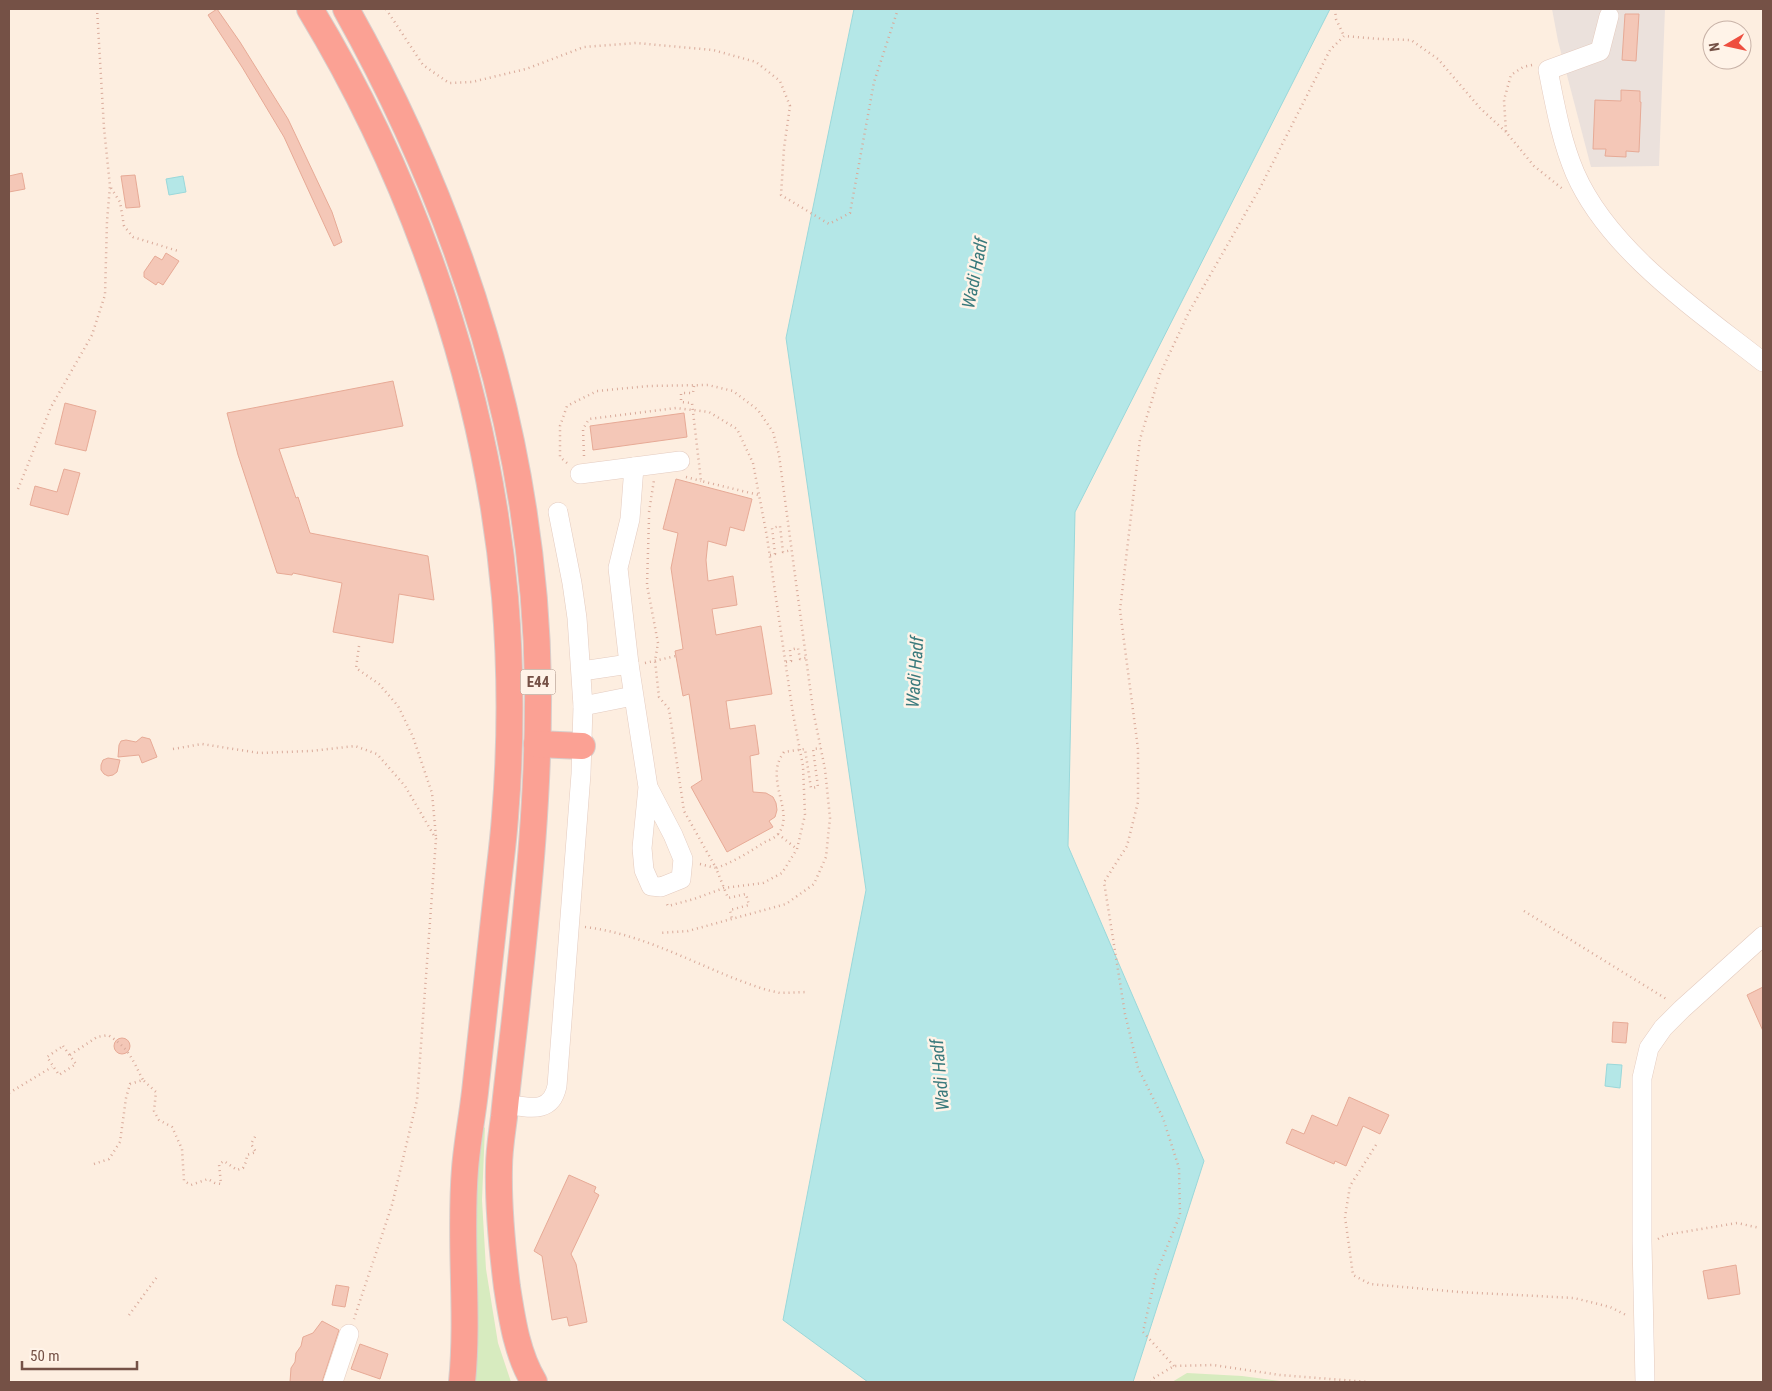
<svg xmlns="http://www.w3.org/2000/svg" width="1772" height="1391" viewBox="0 0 1772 1391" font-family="'Roboto Condensed',sans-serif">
  <rect width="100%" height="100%" fill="#fdeee0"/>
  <path fill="#ebe1dc" d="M1552,9H1665L1659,166L1591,167L1558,41Z"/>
  <g fill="#d7ebbf">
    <path d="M485,1127L482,1200L486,1269L498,1343L511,1382H469L479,1134Z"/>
    <path d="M1187,1373L1242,1376L1288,1382H1172Z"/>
  </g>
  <g fill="#b4e7e7" stroke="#9ad8da">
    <path d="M854,9H1330L1075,512L1068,846L1204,1161L1133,1382H868L783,1320L866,890L786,338Z"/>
    <path d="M183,176L186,192L169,195L166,179Z"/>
    <path d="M1607,1064L1622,1065L1620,1088L1605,1086Z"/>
  </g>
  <g fill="#f4c7b7" stroke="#e7aa96">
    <path d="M217,9L240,42L288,119L332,212L342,242L334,246L284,137L242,67L208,15Z"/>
    <path d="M1625,14H1639L1636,61L1622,60Z"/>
    <path d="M1621,90L1640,91V102H1641L1639,152L1626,151V157L1605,156L1606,149H1593L1595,100L1621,101Z"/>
    <path d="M22,173L25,189L9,192V176Z"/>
    <path d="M135,175L140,207L126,208L121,176Z"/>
    <path d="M166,253L179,261L163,285L158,282L156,285L144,277V272L155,256L162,260Z"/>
    <path d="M393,381L403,426L279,449L296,498L298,497L310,533L428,556L434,600L399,594L393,643L333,632L342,583L293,573L292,575L277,573L238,455L227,413Z"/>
    <path d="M65,403L96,411L86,451L55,444Z"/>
    <path d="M684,413L687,437L593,450L590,426Z"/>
    <path d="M64,469L80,473L68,515L30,505L35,486L57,492Z"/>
    <path d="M676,479L752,499L744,531L730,527L726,546L708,541L706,560L708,581L733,576L737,605L712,609L716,635L761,626L772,694L726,701L730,729L755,725L759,754L750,756L753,792L766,793L773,797L776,803L777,810L775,817L769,821L773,827L727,852L691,787L702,780L689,694L683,696L675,651L683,649L671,568L678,533L663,529Z"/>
    <path d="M142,737L150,739L157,757L142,763L139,755L118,757L119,745L121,741L126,740L136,742Z"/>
    <path d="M108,758L120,760L117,772L113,775L108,776L104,774L101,770V765L103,760Z"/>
    <path d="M1763,987V1031L1747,995Z"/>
    <path d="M1613,1022L1628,1023L1626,1043L1612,1042Z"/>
    <circle cx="122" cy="1046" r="8"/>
    <path d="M1349,1097L1389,1115L1380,1134L1363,1126L1346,1166L1335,1161L1334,1164L1286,1143L1292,1129L1304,1134L1312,1115L1337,1126Z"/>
    <path d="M569,1175L596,1187L594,1192L599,1195L571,1254L576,1264L587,1322L569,1326L567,1317L552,1320L542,1256L534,1251Z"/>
    <path d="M1736,1265L1740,1294L1708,1299L1703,1271Z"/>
    <path d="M336,1285L349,1287L345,1307L332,1305Z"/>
    <path d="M322,1321L339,1330L322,1382H290L291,1368L295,1362L296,1353L301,1346L303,1337L313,1333Z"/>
    <path d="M360,1344L388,1354L380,1379L351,1369Z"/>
  </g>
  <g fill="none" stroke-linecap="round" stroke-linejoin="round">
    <defs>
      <g id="minor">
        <path d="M1609,16L1600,51L1548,70C1555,105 1561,140 1575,173C1609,251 1697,310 1763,362"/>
        <path d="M634,467L680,461"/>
        <path d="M580,474L634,467L630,519L618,568L629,664L648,787L642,848L644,870L651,886L661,887L681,879L683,859L673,835L648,787"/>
        <path d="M582,671L629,664"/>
        <path d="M583,706L633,696"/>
        <path d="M505,1104C528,1107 551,1115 557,1086L581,774L583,706L577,618L572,583L558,512"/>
        <path d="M333,1382L349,1334"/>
        <path d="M1645,1382L1642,1242V1078L1649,1048L1663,1028L1682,1009L1763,936"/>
      </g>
      <g id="highway">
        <path d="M310,9C416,184 487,392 505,597C511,670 511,744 505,817C503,845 499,873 496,901C489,965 482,1028 475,1092C472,1118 467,1143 465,1169C459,1240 469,1312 462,1382"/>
        <path d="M346,9C462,216 535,447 538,685C539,787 529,889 518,990C514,1032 508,1075 504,1117C502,1133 499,1150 499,1167C498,1207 502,1247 507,1287C512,1319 517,1354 534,1382"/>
        <path d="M537,744L582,746"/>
      </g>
    </defs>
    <use href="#minor" stroke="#e4cbbf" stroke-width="20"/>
    <use href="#highway" stroke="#d8cecb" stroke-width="28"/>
    <g stroke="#d9aa9a" stroke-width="2.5" stroke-dasharray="1 4" stroke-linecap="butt">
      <path d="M386,9L423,65L449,83L472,82L526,69L584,47L636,43L713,50L756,62L780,81L790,106L784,148L781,195L829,224L850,213L874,82L898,9"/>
      <path d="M1335,9L1336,19L1344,36"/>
      <path d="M1532,65L1523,67L1511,75L1504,100L1506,132L1534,166L1564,190"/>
      <path d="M111,188L120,202L124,226L133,237L178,251"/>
      <path d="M694,386L693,393H681V402L692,403L701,481L759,495"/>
      <path d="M584,456L583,429L589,419L676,408L709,412L737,429L753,463L767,537L793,714L803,766L805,815L797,849L782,873L763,883L724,888L694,899L668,906L666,902"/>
      <path d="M567,463L560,457V426L567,406L597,391L649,386L708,385L733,391L758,410L773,432L779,455L813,710L825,769L830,818L826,857L814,884L786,904L688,931L659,933"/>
      <path d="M686,477L701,481"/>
      <path d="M18,489L51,407L92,335L105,295L107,221L110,186L104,128L97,9"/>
      <path d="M649,512L654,480"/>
      <path d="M649,518L647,585L658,643L655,661L659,697L669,709L684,811L716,868C734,862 749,852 765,842C769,840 775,838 778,834C796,813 763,779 784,752L805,749L811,788L818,787L813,749L821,748"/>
      <path d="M770,555L775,554L772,528L780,526L783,552L792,550"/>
      <path d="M359,646L356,668L379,684L398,706L413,737L432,793L436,837"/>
      <path d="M786,662L791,661L790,650L798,648L800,659L806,658"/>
      <path d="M645,663L676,656"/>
      <path d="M173,749L202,744L259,753L311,751L355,746L377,754L405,786L436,839L417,1100L392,1205L354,1319"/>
      <path d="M778,834L797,849"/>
      <path d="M700,864L716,868L728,898L746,894L749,905L730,910L732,919"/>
      <path d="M1524,911L1668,1000"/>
      <path d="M585,927C651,935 705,971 767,990L780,993L807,992"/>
      <path d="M63,1046L76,1064L59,1075L47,1057Z"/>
      <path d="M70,1055L97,1037L108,1035C129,1048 132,1059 143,1080"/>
      <path d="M9,1093L52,1067"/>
      <path d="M1376,1145L1350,1186L1345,1217L1353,1275L1370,1284L1459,1292L1574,1298L1610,1307L1626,1315"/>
      <path d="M94,1164L109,1159L120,1142L126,1098L130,1084L143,1080L156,1092L154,1111L159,1120L172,1127L182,1149L184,1181L191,1185L208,1179L215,1183L221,1184L219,1164L224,1161L237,1170L243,1168L246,1162L247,1155L256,1152L251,1144L256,1135"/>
      <path d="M1658,1239L1665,1235L1737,1223L1760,1228"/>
      <path d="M129,1315L157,1277"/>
      <path d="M1174,1366L1143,1332L1156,1274L1180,1215L1179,1168L1163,1118L1138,1068L1125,1014L1104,882L1127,846L1138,802V749L1120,610L1140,439L1160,374L1189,312L1260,188L1330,50L1344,36L1380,39L1411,40L1438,59L1480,108L1506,132"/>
      <path d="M1151,1382L1152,1379L1174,1366L1213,1365L1280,1375L1368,1382"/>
    </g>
    <use href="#minor" stroke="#fff" stroke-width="19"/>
    <use href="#highway" stroke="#fba194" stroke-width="26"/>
  </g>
  <g text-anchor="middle" stroke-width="5" stroke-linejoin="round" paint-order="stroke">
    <rect fill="#fff3e8" stroke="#9e8277" stroke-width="1" x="520.5" y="669.5" width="35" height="25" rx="4"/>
    <g font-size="15" font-weight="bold" fill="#755146">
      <text x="538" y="687">E44</text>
    </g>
    <g font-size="18" font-style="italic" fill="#3a7a7c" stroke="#fff3e8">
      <text transform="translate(975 273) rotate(-79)" y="6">Wadi Hadf</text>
      <text transform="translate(915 672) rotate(-86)" y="6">Wadi Hadf</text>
      <text transform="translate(940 1075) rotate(-95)" y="6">Wadi Hadf</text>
    </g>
  </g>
  <rect width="1772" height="1391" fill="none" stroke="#755146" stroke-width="20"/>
  <g transform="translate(1727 45) rotate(261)"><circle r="24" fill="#fff3e8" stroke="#c8b2a7"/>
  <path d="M0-4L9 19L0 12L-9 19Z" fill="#ee4e3f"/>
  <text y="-8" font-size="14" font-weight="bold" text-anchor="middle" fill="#755146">N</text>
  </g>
  <path d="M22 1361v8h115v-8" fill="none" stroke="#755146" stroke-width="2.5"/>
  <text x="30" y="1361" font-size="15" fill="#755146" stroke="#fff3e8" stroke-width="4" paint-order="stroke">50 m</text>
</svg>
